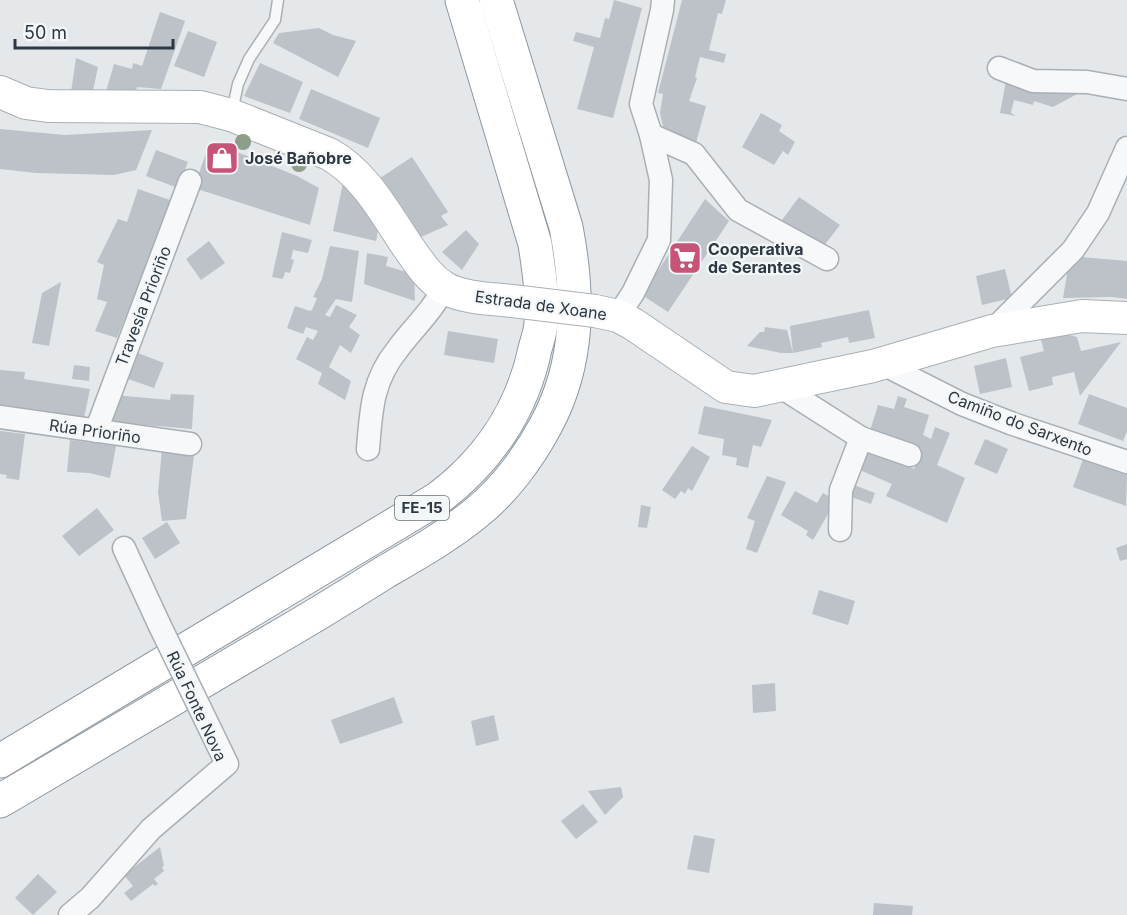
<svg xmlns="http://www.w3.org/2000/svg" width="1127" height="915" viewBox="0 0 1127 915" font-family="Inter,sans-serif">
  <rect width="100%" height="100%" fill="#e4e8eb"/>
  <g fill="#bcc2c8">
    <path d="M614,0L642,8L613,118L577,109L594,47L573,41L576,32L600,38L605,18L609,19Z"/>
    <path d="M682,0H726L722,14L718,13L709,50L726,54L724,63L700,57L695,77L697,78L689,101L706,106L696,143L664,131L660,113L663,94L658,93Z"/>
    <path d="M160,12L185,21L161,89L137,87L135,94L105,95L114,64L132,69L133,63L142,66Z"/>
    <path d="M319,28L333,35L356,41L338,77L273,43L279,33Z"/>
    <path d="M188,31L217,42L204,77L174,66Z"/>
    <path d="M76,58L98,67L92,95L71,92Z"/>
    <path d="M260,63L303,82L290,113L244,96Z"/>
    <path d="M1006,81L1078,86L1079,93L1053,107L1034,101L1033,105L1014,100L1011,113L1016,116L1000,113Z"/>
    <path d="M311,89L380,118L368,148L299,119Z"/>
    <path d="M761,113L782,125L779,131L795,142L788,155L783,151L774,165L742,147Z"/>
    <path d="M0,129L65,135L152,130L136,170L114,175L36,173L0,169Z"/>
    <path d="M217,144L297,176L319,188L310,225L194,188L207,150Z"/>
    <path d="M156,150L188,162L178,188L146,176Z"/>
    <path d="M412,157L448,212L441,216L448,225L421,237L380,178Z"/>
    <path d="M343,183L379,225L376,241L333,231Z"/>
    <path d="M138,189L173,201L117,338L95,331L107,302L97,299L104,265L97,262L118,219L127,222Z"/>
    <path d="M799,197L840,225L820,251L779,224Z"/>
    <path d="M705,199L729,221L668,312L642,295Z"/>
    <path d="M466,230L479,244L462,270L442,252Z"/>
    <path d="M282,232L312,240L308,253L293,250L291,259L294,260L290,273L285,272L283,279L272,277Z"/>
    <path d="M209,241L225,263L201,280L186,259Z"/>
    <path d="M330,246L359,251L352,302L336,299L325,315L330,317L336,305L357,315L349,327L360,335L351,353L340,345L329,367L351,381L345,400L318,384L322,373L296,359L307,337L313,340L318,331L306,327L303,334L287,328L295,306L310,311L312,310L317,298L313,297L322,279Z"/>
    <path d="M367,253L388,257L386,266L414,274L415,301L364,284Z"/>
    <path d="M1070,256L1127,261V299L1112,297L1063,298Z"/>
    <path d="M1005,269L1012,298L982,305L976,276Z"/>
    <path d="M61,282L49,346L32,343L42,293Z"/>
    <path d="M869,310L875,338L849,343L848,337L821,343L822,347L793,353H781L747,346L760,332H764L765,327L787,330L793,353L790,326Z"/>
    <path d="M448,331L498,339L494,363L444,355Z"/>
    <path d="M1065,334L1077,337L1081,351L1121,342L1080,396L1074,372L1052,377L1053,385L1029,391L1020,357L1044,351L1041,340Z"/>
    <path d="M138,353L164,363L154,388L128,379Z"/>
    <path d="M1006,358L1012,387L980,394L974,366Z"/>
    <path d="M74,365L90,367L89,381L72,379Z"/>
    <path d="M0,370L25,372L24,379L90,389L84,418L0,407Z"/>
    <path d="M171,394L194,395L192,429L110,422L114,395L170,400Z"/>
    <path d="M1089,394L1127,408V431L1123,441L1078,424Z"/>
    <path d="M898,396L907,399L904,407L929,415L923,435L931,439L935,427L950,433L937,465L965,478L947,523L886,496L892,484L855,468L864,446L914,469L922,450L869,434L878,405L894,409Z"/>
    <path d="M704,406L772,420L761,447L753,445L748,468L736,465L737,458L722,455L724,439L698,434Z"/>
    <path d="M0,431L25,434L19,480L6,478L7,475L0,474Z"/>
    <path d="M985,439L1008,449L997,474L974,464Z"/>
    <path d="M70,440L116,446L110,478L89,473L67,472Z"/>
    <path d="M692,446L710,457L692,491L688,488L685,494L681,491L675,499L662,490Z"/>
    <path d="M162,449L194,455L186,519L162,521L158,492Z"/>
    <path d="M1083,459L1127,474L1126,506L1073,487Z"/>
    <path d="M767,476L786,482L757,553L746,549L755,521L747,518Z"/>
    <path d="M849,483L875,493L871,504L845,495Z"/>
    <path d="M795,491L817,503L823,493L836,500L813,540L806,535L808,531L781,515Z"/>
    <path d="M641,505L651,507L647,528L638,527Z"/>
    <path d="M97,508L114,530L79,556L62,536Z"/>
    <path d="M167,522L180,543L155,559L142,538Z"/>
    <path d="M1127,544V559L1120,561L1116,548Z"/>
    <path d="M819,590L855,601L848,625L812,614Z"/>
    <path d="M775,683L776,711L753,713L752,685Z"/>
    <path d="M394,697L403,723L340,744L331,720Z"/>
    <path d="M494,715L499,740L476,746L471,721Z"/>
    <path d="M621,787L623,797L605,815L588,791Z"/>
    <path d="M583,804L598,822L576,839L561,821Z"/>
    <path d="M694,835L715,839L709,873L687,869Z"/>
    <path d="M160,847L164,866L162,867L164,871L154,879L158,884L155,886L153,884L131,901L124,893L133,886L124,875Z"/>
    <path d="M38,874L57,892L33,915L15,898Z"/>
    <path d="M874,903L913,906L912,915H873Z"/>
  </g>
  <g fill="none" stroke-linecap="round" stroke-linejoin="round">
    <defs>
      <path id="service" d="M232,112L238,84L249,59L275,20L278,0"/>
      <g id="minor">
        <path d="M999,68L1033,81L1087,82L1127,89"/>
        <path d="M651,135L694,154L738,210L827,259"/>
        <path d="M618,316L633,293L659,240L661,180L651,135L641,104L662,10L663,0"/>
        <path d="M992,331L1073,250L1098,213L1127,148"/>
        <path d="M883,364L962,404L1013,424L1127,462"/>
        <path d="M781,387L861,438L841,490L840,530"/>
        <path d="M0,417L190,444"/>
        <path d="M96,431L190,181"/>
        <path d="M861,438L910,455"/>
        <path d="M368,449C371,411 372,381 397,350C412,329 433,311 444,287"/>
        <path d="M124,548L159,624"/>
        <path d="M70,915L90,898L151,829L227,764L212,733"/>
      </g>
      <g id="secondary">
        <path d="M0,92L26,103L48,106L200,107L231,115L329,154C365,174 385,213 408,247C419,262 428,278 445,288C463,299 500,299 521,302"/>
        <path d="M595,311L618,316L633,324L726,387L754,391L873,366L992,331L1082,316L1127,318"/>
      </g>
      <g id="trunk">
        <path d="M0,761L437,499C487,462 522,411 535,349C537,341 541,331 541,322C543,297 539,270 535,244L462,0"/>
        <path d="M0,801C87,750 174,699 261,647C303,623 344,598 385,572C416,554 448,536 476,513C504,491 529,457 546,425C580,362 579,295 566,227L496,0"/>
      </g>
    </defs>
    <use href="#service" stroke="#a9b0b5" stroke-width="13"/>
    <use href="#minor" stroke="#a9b0b5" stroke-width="25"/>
    <use href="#secondary" stroke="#a9b0b5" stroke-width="34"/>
    <use href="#trunk" stroke="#8d98a1" stroke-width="35"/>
    <use href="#service" stroke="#f7f8fa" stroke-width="10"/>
    <use href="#minor" stroke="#f7f8fa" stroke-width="22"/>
    <use href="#secondary" stroke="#fff" stroke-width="32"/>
    <use href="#trunk" stroke="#fff" stroke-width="33"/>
    <defs>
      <path id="minor-bridge" d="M159,624L212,733"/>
      <path id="secondary-bridge" d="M521,302L595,311"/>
    </defs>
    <use href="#minor-bridge" stroke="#a9b0b5" stroke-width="25" stroke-linecap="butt"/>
    <use href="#secondary-bridge" stroke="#a9b0b5" stroke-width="34" stroke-linecap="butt"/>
    <use href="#minor-bridge" stroke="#f7f8fa" stroke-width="22"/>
    <use href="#secondary-bridge" stroke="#fff" stroke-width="32"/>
  </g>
  <g fill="#8e9c8a">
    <circle cx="243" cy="142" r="8"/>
    <circle cx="299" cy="164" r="8"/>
  </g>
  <defs>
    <symbol id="shop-square" viewBox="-11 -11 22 22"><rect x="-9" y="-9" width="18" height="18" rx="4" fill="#c65477" stroke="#f4f7f8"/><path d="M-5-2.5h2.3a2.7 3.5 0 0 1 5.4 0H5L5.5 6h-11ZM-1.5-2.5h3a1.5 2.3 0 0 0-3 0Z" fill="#fff"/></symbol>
    <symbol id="supermarket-square" viewBox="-11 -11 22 22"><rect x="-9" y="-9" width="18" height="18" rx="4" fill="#c65477" stroke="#f4f7f8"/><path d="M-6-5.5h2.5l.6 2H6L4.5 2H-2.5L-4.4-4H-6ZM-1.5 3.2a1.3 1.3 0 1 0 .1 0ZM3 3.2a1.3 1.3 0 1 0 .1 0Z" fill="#fff"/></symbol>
  </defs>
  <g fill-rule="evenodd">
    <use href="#shop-square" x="203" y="139" width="38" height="38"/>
    <use href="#supermarket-square" x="666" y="239" width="38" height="38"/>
  </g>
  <g text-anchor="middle" stroke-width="4.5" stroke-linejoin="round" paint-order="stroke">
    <rect fill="#f4f7f8" stroke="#697179" stroke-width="1.5" x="395" y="496" width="54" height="24" rx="4.5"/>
    <g font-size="15" font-weight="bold" fill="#2d3843">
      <text x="422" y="513">FE-15</text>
    </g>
    <g font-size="16" font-weight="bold" fill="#2d3843" stroke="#f4f7f8" text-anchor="start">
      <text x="245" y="164">José Bañobre</text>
      <text x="708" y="255">Cooperativa<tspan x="708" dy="18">de Serantes</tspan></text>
    </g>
    <g font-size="16" fill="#2d3843" stroke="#f4f7f8">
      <text transform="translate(541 305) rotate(8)" y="6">Estrada de Xoane</text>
      <text transform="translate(143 306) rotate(-69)" y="6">Travesía Prioriño</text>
      <text transform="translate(1020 423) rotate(21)" y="6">Camiño do Sarxento</text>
      <text transform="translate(95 431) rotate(8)" y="6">Rúa Prioriño</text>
      <text transform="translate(197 706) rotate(65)" y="6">Rúa Fonte Nova</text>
    </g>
  </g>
  <path d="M15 39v9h158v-9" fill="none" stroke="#2d3843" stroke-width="3"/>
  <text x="24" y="39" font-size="18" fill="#2d3843" stroke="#f4f7f8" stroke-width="4.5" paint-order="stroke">50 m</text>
</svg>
